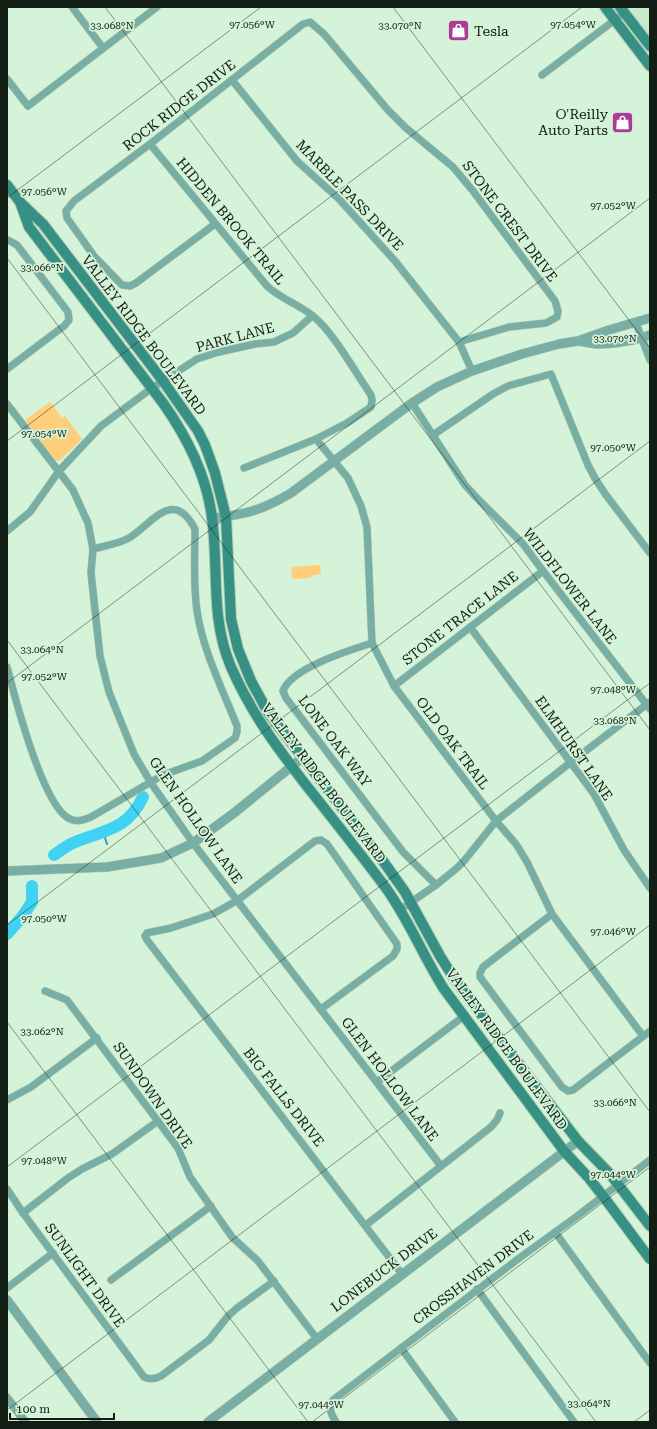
<svg xmlns="http://www.w3.org/2000/svg" width="657" height="1429" viewBox="0 0 657 1429" font-family="'Roboto Serif',serif">
  <rect width="100%" height="100%" fill="#d4f3d8"/>
  <path fill="#c5ebca" d="M627,7H650V37Z"/>
  <g fill="#fece7a">
    <path d="M50,402L62,418L65,416L82,439L60,460L58,461L54,459L25,420Z"/>
    <path d="M320,565L321,574L313,575L310,578L292,579L291,567Z"/>
  </g>
  <g fill="none" stroke-linecap="round" stroke-linejoin="round">
    <path stroke="#329bb0" stroke-width="2" d="M103,832L107,844"/>
    <g stroke="#40d1f3" stroke-width="12">
      <path d="M54,855C60,851 66,846 73,843C103,830 127,831 143,797"/>
      <path d="M7,934L22,917L32,902V886"/>
    </g>
    <defs>
      <g id="minor">
        <path d="M72,7L103,48"/>
        <path d="M542,75L624,13"/>
        <path d="M7,79L28,106L157,7"/>
        <path d="M232,80L297,161L339,199L395,261L459,342L472,371"/>
        <path d="M150,144L267,286C281,299 298,304 313,316C334,333 355,372 371,395L372,400L371,407L347,423L316,439L244,468"/>
        <path d="M215,224L136,283L130,286L122,285L94,256L67,218L66,211L74,201L150,144L303,24L310,22L324,34L387,109L406,128L453,167L473,191L555,301L558,311L557,317L546,323L509,327L459,342"/>
        <path d="M7,240H8L17,245L68,312L69,320L64,326L7,369"/>
        <path d="M636,323L650,360"/>
        <path d="M412,403L465,485L476,497L523,544L543,571L650,709"/>
        <path d="M7,404L73,490L88,523L93,549L91,573L100,656L109,692L134,754L151,783L193,843L441,1166"/>
        <path d="M433,435L493,394L508,386L551,374L588,465L596,480L606,495L650,553"/>
        <path d="M316,439L348,478L361,506L367,527L372,643L394,686L496,821L516,844L527,862L552,914L643,1036"/>
        <path d="M7,531L30,512L59,471L101,426L152,388L197,359L219,352L255,344L274,342L293,333L312,316"/>
        <path d="M470,627L594,794L624,850L650,888"/>
        <path d="M372,643C350,650 291,668 283,691L286,698L403,852L436,885"/>
        <path d="M7,667C15,698 42,802 68,818C76,823 83,820 91,817L163,775L202,761L235,738L237,732V726C222,688 203,651 197,611C193,584 195,556 195,529C173,487 152,524 129,538C118,544 104,546 93,549"/>
        <path d="M394,686L543,571"/>
        <path d="M401,909L436,885L457,868L464,861L496,821L571,762L650,702"/>
        <path d="M552,914L483,967L480,973V977L562,1087L568,1091L573,1090L650,1031"/>
        <path d="M45,991L67,1000L178,1148L190,1177L232,1237L258,1261L317,1339"/>
        <path d="M321,1009L393,956L397,949V944L327,844L321,840L315,841L238,900L213,914L171,928L147,933L145,936L147,940L402,1274"/>
        <path d="M377,1082L464,1016"/>
        <path d="M7,1100L31,1087L97,1038"/>
        <path d="M7,1189L23,1213L144,1377C150,1380 155,1379 161,1376L209,1340L228,1316L237,1308L274,1281"/>
        <path d="M23,1213L68,1178L82,1169L112,1154L158,1121"/>
        <path d="M366,1225L491,1127L497,1120L500,1113"/>
        <path d="M555,1232L650,1363"/>
        <path d="M111,1280L211,1206"/>
        <path d="M7,1288L53,1253"/>
        <path d="M477,1289L574,1422"/>
        <path d="M401,1348L455,1422"/>
        <path d="M7,1397L26,1422"/>
        <path d="M336,1422C331,1414 328,1409 333,1400L518,1259L576,1217L650,1160"/>
      </g>
      <g id="tertiary">
        <path d="M579,341C586,342 592,344 599,344C613,344 637,340 650,335"/>
        <path d="M212,518C244,515 263,510 291,493L412,403L437,387L472,371L522,354L559,344L578,341L609,330L650,318"/>
        <path d="M7,871L107,867L161,858L193,843L234,813L302,758"/>
        <path d="M7,1300L97,1422"/>
        <path d="M208,1422L578,1141"/>
      </g>
      <g id="secondary">
        <path d="M605,7L650,66"/>
        <path d="M620,7L650,46"/>
        <path d="M7,185L20,202L43,224L163,381L198,431L205,445L215,473L226,517L231,619L238,649L251,681L269,714L383,861L405,892L440,956L455,980L578,1141L610,1174L650,1226"/>
        <path d="M20,202L29,227L163,403C187,437 207,477 212,518C219,569 210,618 231,667C251,713 276,746 306,785C333,819 360,853 386,888C409,920 423,956 444,989L564,1151L588,1177L603,1196L650,1259"/>
      </g>
    </defs>
    <use href="#minor" stroke="#b1ccb5" stroke-width="8"/>
    <use href="#tertiary" stroke="#b1ccb5" stroke-width="10"/>
    <use href="#secondary" stroke="#b1ccb5" stroke-width="12"/>
    <use href="#minor" stroke="#79aea5" stroke-width="7"/>
    <use href="#tertiary" stroke="#79aea5" stroke-width="9"/>
    <use href="#secondary" stroke="#379084" stroke-width="10"/>
  </g>
  <path fill="none" stroke="#121d13" stroke-width="1" stroke-opacity="0.45" d="M105,7L650,730M393,7L650,348M7,198L261,7M7,258L650,1112M7,441L582,7M7,640L596,1422M7,683L650,198M7,925L650,441M7,1022L308,1422M7,1167L650,683M7,1404L21,1422M7,1410L650,925M312,1422L650,1167M634,1422L650,1410"/>
  <defs>
    <symbol id="shop-square" viewBox="-11 -11 22 22"><rect x="-9" y="-9" width="18" height="18" rx="4" fill="#ad3b95" stroke="#d4f3d8"/><path d="M-5-2.5h2.3a2.7 3.5 0 0 1 5.4 0H5L5.5 6h-11ZM-1.5-2.5h3a1.5 2.3 0 0 0-3 0Z" fill="#fff"/></symbol>
  </defs>
  <g fill-rule="evenodd">
    <use href="#shop-square" x="446" y="18" width="25" height="25"/>
    <use href="#shop-square" x="610" y="110" width="25" height="25"/>
  </g>
  <g text-anchor="middle" stroke-width="3.5" stroke-linejoin="round" paint-order="stroke">
    <g font-size="14" fill="#121d13" stroke="#d4f3d8" text-anchor="start">
      <text x="474" y="36">Tesla</text>
      <text x="608" y="119" text-anchor="end">O'Reilly<tspan x="608" dy="16">Auto Parts</tspan></text>
    </g>
    <g font-size="14" fill="#121d13" stroke="#d4f3d8">
      <text transform="translate(179 105) rotate(-38)" y="5">ROCK RIDGE DRIVE</text>
      <text transform="translate(350 195) rotate(46)" y="5">MARBLE PASS DRIVE</text>
      <text transform="translate(231 221) rotate(50)" y="5">HIDDEN BROOK TRAIL</text>
      <text transform="translate(510 221) rotate(53)" y="5">STONE CREST DRIVE</text>
      <text transform="translate(144 335) rotate(53)" y="5">VALLEY RIDGE BOULEVARD</text>
      <text transform="translate(235 337) rotate(-15)" y="5">PARK LANE</text>
      <text transform="translate(570 586) rotate(52)" y="5">WILDFLOWER LANE</text>
      <text transform="translate(460 618) rotate(-38)" y="5">STONE TRACE LANE</text>
      <text transform="translate(335 741) rotate(53)" y="5">LONE OAK WAY</text>
      <text transform="translate(453 743) rotate(53)" y="5">OLD OAK TRAIL</text>
      <text transform="translate(574 748) rotate(55)" y="5">ELMHURST LANE</text>
      <text transform="translate(324 783) rotate(53)" y="5">VALLEY RIDGE BOULEVARD</text>
      <text transform="translate(196 820) rotate(55)" y="5">GLEN HOLLOW LANE</text>
      <text transform="translate(507 1049) rotate(54)" y="5">VALLEY RIDGE BOULEVARD</text>
      <text transform="translate(390 1079) rotate(53)" y="5">GLEN HOLLOW LANE</text>
      <text transform="translate(153 1095) rotate(55)" y="5">SUNDOWN DRIVE</text>
      <text transform="translate(284 1097) rotate(52)" y="5">BIG FALLS DRIVE</text>
      <text transform="translate(384 1270) rotate(-37)" y="5">LONEBUCK DRIVE</text>
      <text transform="translate(85 1275) rotate(54)" y="5">SUNLIGHT DRIVE</text>
      <text transform="translate(473 1277) rotate(-37)" y="5">CROSSHAVEN DRIVE</text>
    </g>
  </g>
  <g font-size="10" text-anchor="middle" fill="#121d13" stroke="#d4f3d8" stroke-width="3.5" stroke-linejoin="round" paint-order="stroke">
    <text x="573" y="28">97.054°W</text>
    <text x="252" y="28">97.056°W</text>
    <text x="112" y="29">33.068°N</text>
    <text x="400" y="29">33.070°N</text>
    <text x="44" y="195">97.056°W</text>
    <text x="613" y="209">97.052°W</text>
    <text x="42" y="271">33.066°N</text>
    <text x="615" y="342">33.070°N</text>
    <text x="44" y="437">97.054°W</text>
    <text x="613" y="451">97.050°W</text>
    <text x="42" y="653">33.064°N</text>
    <text x="44" y="680">97.052°W</text>
    <text x="613" y="693">97.048°W</text>
    <text x="615" y="724">33.068°N</text>
    <text x="44" y="922">97.050°W</text>
    <text x="613" y="935">97.046°W</text>
    <text x="42" y="1035">33.062°N</text>
    <text x="615" y="1106">33.066°N</text>
    <text x="44" y="1164">97.048°W</text>
    <text x="613" y="1178">97.044°W</text>
    <text x="589" y="1407">33.064°N</text>
    <text x="321" y="1408">97.044°W</text>
  </g>
  <rect width="657" height="1429" fill="none" stroke="#121d13" stroke-width="16"/>
  <path d="M10 1413v6h104v-6" fill="none" stroke="#121d13" stroke-width="2"/>
  <text x="16" y="1413" font-size="12" fill="#121d13" stroke="#d4f3d8" stroke-width="3" paint-order="stroke">100 m</text>
</svg>
